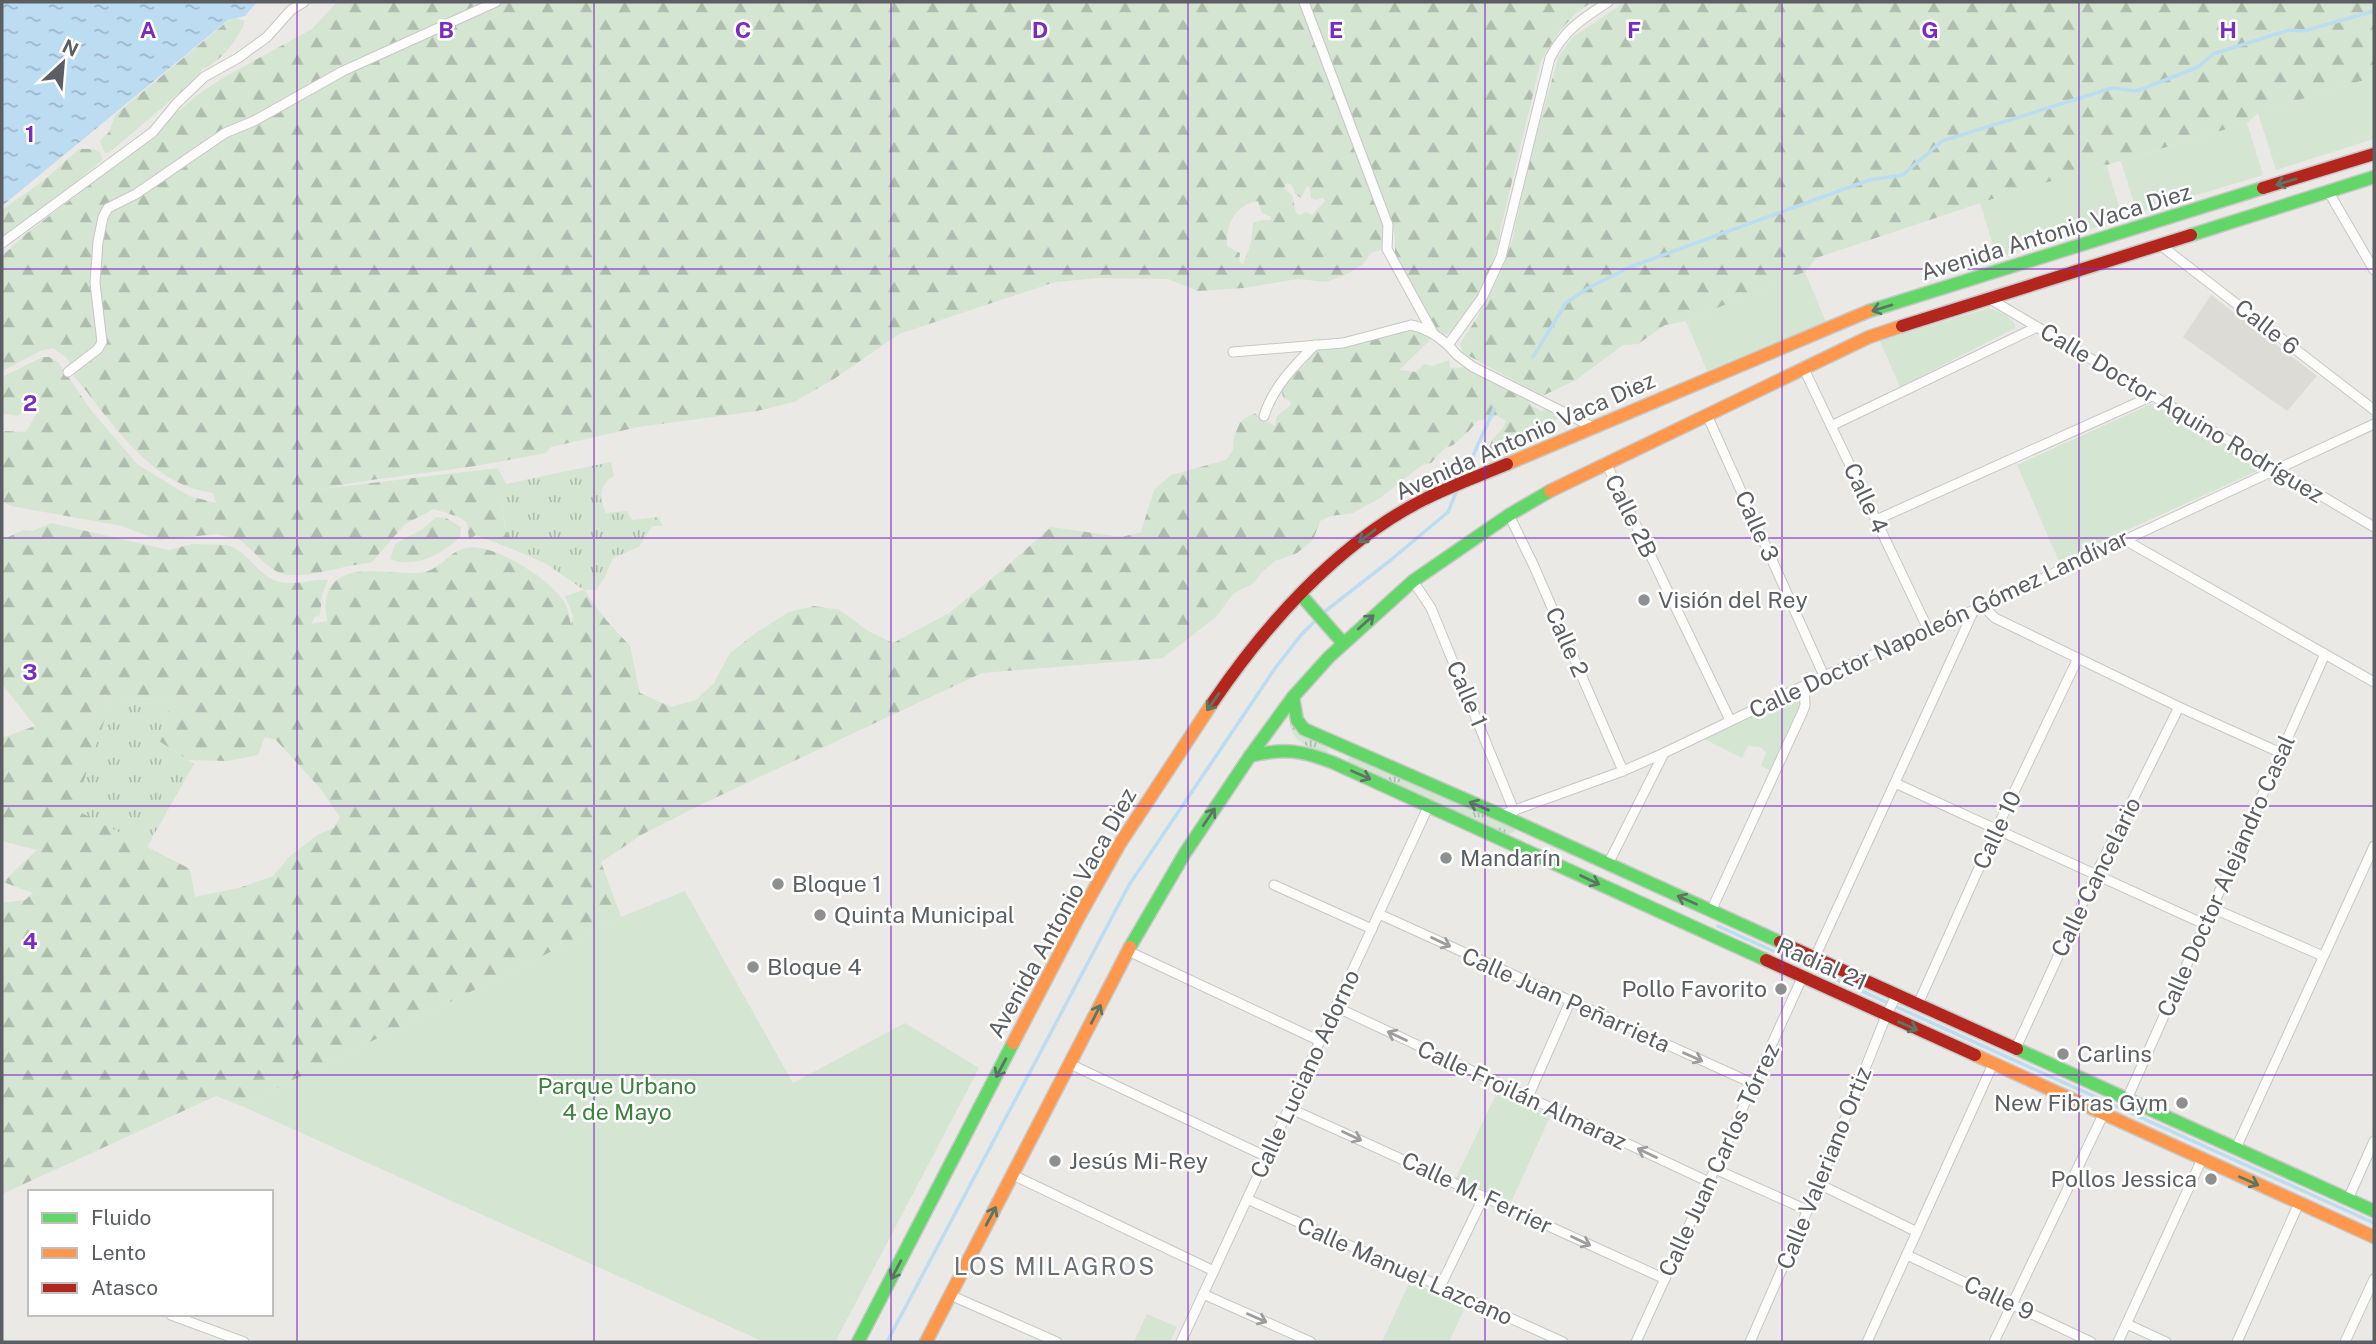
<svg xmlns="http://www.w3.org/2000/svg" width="2376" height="1344" viewBox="0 0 2376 1344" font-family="'Public Sans',sans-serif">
  <defs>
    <pattern id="grass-tufts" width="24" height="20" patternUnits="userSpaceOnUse" patternTransform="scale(1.75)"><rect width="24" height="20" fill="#d4e5d2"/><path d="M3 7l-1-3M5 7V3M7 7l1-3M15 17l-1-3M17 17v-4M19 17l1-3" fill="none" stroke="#afbdae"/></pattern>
    <pattern id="forest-firs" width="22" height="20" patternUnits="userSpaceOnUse" patternTransform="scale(1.75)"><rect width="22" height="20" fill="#d4e5d2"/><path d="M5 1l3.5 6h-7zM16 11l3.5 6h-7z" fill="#afbdae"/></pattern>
    <pattern id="water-ripples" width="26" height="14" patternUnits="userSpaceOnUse" patternTransform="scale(1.75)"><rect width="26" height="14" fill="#bcdcf2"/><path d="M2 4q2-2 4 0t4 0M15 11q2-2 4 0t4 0" fill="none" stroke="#9cb6c7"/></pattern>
  </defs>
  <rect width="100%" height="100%" fill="#eae9e5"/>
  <path fill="#dddbd5" d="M2211,295L2317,376L2287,411L2183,337Z"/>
  <g fill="url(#grass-tufts)">
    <path d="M611,462L614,476C598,485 599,498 606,513L627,511L632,520L658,517L663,526H652L639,547L613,558L604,579L596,590H584L545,563L517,551L509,541L503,515V492L506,484Z"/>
    <path d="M172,698L159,741L194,764L147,847L73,809L112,699Z"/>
    <path d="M1291,715L1302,734L1327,746L1328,752L1324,754C1306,746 1286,739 1291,715Z"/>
    <path d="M1349,757L1514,828L1515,831L1505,836L1346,763Z"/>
  </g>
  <g fill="url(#forest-firs)" fill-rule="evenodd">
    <path d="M337,2H488L411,35L319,81L122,199L99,225V343L72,367L66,357L53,348L40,351L2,371V256L27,233L77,195L156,121L180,110L196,96L221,79L312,29Z"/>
    <path d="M505,2H1302L1386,224L1383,250L1372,252L1362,265L1347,274L1326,282L1298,279L1243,288L1198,291L1168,279L1099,278L1055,282L899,334L834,379L794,402L757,411L638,427L551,447L546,453C518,458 489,464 461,468C414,475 367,479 321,489L498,468L506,484C499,505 503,534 517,551L476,535L469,539L467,523L459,517L434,509L405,524L371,563C348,563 298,583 278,572C264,565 253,550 240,540L217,534L159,540L122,526L11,506L2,501V466L4,464L2,436L5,431L26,432L37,413L25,410L17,416L2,413V377L43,357H49L58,362L91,410L137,464L189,496L216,503L213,493C149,485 112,421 74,376L75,372L103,352L106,345C102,300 92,254 111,211L226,136L352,71ZM1287,183L1292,185L1295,194L1301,198L1307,186L1310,188L1311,198L1316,200L1323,198L1325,201L1312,215L1306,212L1300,215L1296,213L1292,195L1284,188ZM1258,201L1262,213L1271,217V220H1261L1253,223L1251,243L1243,265L1239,261L1240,253L1227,246C1225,225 1236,204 1258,201Z"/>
    <path d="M1309,2H1592L1576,13L1558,33L1541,61L1500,231C1499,257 1469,332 1441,336L1436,330L1395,253V235Z"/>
    <path d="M1625,2H2374V77L2258,113L2247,123L1980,203L1816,258L1805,272L1686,321L1665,325L1638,344L1623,345L1576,380L1542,396L1462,352L1460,344L1478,316L1499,276L1512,241L1531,154L1559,55L1573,37Z"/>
    <path d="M236,18L245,21C238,39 226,55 210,65C205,69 204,66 201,71C193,83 195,90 178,94L110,152L105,153L100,141L109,132L115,115L229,20Z"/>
    <path d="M79,149H93L101,153L102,160L2,245V210L43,181Z"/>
    <path d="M1418,331L1430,337L1429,341L1399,370L1416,372L1424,364L1432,366L1449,360L1450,368L1468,367L1527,399L1532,406L1541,411L1549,408L1563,416C1548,423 1540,438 1523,437L1508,453L1491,461L1486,455L1492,440L1503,428L1506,421L1496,415L1492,419L1478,420L1469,431L1453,445L1445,448L1431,463L1422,465L1380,498L1353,513L1331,516L1320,521L1313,540L1297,553L1275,561L1261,573L1254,583L1233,594L1216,617L1163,658L982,673L704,803L643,834L601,862L621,917L242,1106L216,1096L2,1194V903L25,900L33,893L3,882L37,850L2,841V738L35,726L2,684V540L23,530L33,531L51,523L169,550L192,544L227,545C247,550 257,575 277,581C294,587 312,578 328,580L322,595L320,615L315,617L311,624L327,621C327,613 324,607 326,600C334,555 396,578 425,572C441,568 450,551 466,548C492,542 548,578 563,600C568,607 569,616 571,625L573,616L565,596L584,590L606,620L630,646L640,693L671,707L696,700L714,683L730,653L757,632L789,612L814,606L840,610L868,631L893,643L949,613L1006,567L1051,527L1122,537L1141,532L1154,490L1171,475L1226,460L1233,450L1234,437L1240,422L1254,413L1275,426L1277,416L1291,405L1290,401L1284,398L1280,389C1286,380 1295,374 1303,367C1308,361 1309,355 1317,350C1325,345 1334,350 1344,348C1367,342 1393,331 1418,331ZM172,698L159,741L188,760L227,761L258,755L265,737L276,740L319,787L340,817L334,828L317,835L289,857L273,876L239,888L195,897L190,869L74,809L112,699Z"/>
    <path d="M436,517L446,518L461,527L460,537C442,554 415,569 390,559L395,544L423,529Z"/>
  </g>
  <g fill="#d4e5d2">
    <path d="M2374,77V139L2276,170L2258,113Z"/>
    <path d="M2247,123L2263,175L2137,213L2121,161Z"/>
    <path d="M2106,164L2123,219L1997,258L1980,203Z"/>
    <path d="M1805,272L1826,322L1707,371L1686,321Z"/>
    <path d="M1989,308L2006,315L2015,324V328L1900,387L1880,341Z"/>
    <path d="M2151,404L2251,460L2257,471L2059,561L2017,465Z"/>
    <path d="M1793,697L1798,698L1803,703L1772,771L1761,766L1766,752L1760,747L1748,746L1742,758L1704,739Z"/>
    <path d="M685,891L793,1083L905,1023L979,1068L835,1342H764L242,1106L621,917Z"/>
    <path d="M1498,1090L1551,1115L1511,1202L1456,1178Z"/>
    <path d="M1410,1281L1465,1307L1449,1342H1382Z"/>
    <path d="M1147,1314L1177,1327L1170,1342H1134Z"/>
  </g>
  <path fill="url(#water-ripples)" d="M2,2H257L245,16L228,20L2,206Z"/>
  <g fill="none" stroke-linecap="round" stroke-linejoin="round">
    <g stroke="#bcdcf2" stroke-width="3.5">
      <path d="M1533,357L1566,303L1588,288L1630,267L1869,180L1903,175L1942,141L2112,88L2137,91L2198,67L2213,54L2289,30L2304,31L2374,11"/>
      <path d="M1464,476L1494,409"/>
      <path d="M1323,613L1392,559L1448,512L1456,493"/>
      <path d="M1718,926L2374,1223"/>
      <path d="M887,1342L1129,885L1276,667L1301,635L1315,621"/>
    </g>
    <defs>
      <g id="street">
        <path d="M1304,2L1388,225L1387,249L1433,333"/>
        <path d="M2328,191L2374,270"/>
        <path d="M2,243L153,132L176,104L204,77L238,58L267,37L291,10L304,2"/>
        <path d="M2159,244L2374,410"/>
        <path d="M1990,299L2374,527"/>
        <path d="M1448,345L1457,355L1473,367L1593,427"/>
        <path d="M1233,352L1343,343L1411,325C1426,328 1436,335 1448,345L1482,298L1501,257L1550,58C1565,29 1582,19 1608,2"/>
        <path d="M1803,367L1928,629"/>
        <path d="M68,372L98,349L102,342L95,283L98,242L103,217L108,208L136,194L225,133L254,121L343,71L496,2"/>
        <path d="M1707,415L1824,676"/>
        <path d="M1264,416C1273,387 1294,366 1315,345"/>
        <path d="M1831,426L2037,327"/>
        <path d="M1606,463L1730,720"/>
        <path d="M1509,515L1533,564L1623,771"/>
        <path d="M1876,520L2152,396"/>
        <path d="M2125,540L2374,682"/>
        <path d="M1413,581L1431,608L1514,811"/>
        <path d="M1983,606L1995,618L2179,707L2281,753"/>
        <path d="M1895,783L2204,924"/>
        <path d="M1501,815L1623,771L1664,753L1824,676L1983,606L2374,424"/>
        <path d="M1608,864L1664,753"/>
        <path d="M1274,885L1372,929"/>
        <path d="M2212,908L2323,956"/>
        <path d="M1711,911L1803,711L1805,705L1804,686"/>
        <path d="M1379,914L1754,1084"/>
        <path d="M1128,951L1320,1041"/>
        <path d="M1815,957L1974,610"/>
        <path d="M1918,1004L1996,830L2078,658"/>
        <path d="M1336,1007L1709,1182"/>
        <path d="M2016,1048L2095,876L2179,707"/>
        <path d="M1070,1064L1267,1157"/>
        <path d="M1528,1097L1570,1002"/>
        <path d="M2127,1099L2325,654"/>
        <path d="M1289,1108L1665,1279"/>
        <path d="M2236,1148L2374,846"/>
        <path d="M1715,1169L1807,1210"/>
        <path d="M1013,1175L1214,1271"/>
        <path d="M1819,1184L1917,1232"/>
        <path d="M1247,1199L1563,1342"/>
        <path d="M2348,1199L2374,1141"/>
        <path d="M1907,1255L2091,1342"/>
        <path d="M1440,1287L1484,1196"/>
        <path d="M1203,1294L1311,1342"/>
        <path d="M950,1295L1057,1342"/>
        <path d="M171,1315L244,1342"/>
        <path d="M2127,1324L2166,1342"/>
        <path d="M1181,1342L1429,805"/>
        <path d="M1636,1342L1802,978"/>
        <path d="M1750,1342L1819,1184L1886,1016L1897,994"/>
        <path d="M1867,1342L1993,1064"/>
        <path d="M1994,1342L2103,1115"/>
        <path d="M2118,1342L2202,1159"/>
        <path d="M2237,1342L2299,1203"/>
        <path d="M2345,1342L2374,1279"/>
      </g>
      <g id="fast">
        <path d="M2191,235L2374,177"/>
        <path d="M1869,311L2263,188"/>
        <path d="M1300,594L1343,643"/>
        <path d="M1293,697L1297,720L1304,729L1501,815L1780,942"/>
        <path d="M1250,756C1284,748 1301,750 1334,763L1766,960"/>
        <path d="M1130,947L1185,853L1250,756L1293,697L1329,657L1413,581L1509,515L1550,491"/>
        <path d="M2017,1049L2374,1211"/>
        <path d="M858,1342L1013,1043"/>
      </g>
      <g id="slow">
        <path d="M1507,464L1869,311"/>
        <path d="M1550,491L1869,337L1902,326"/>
        <path d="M1013,1043L1077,920L1119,845L1213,702"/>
        <path d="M1975,1055L2374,1237"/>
        <path d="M926,1342L1130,947"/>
      </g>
      <g id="jam">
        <path d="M2263,188L2374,154"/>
        <path d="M1902,326L2191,235"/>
        <path d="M1213,702C1266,624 1338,543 1423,500C1450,486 1479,476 1507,464"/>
        <path d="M1780,942L2017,1049"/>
        <path d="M1766,960L1975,1055"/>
      </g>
    </defs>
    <use href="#street" stroke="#c7c7c7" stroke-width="11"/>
    <use href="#fast" stroke="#c7c7c7" stroke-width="15"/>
    <use href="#slow" stroke="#c7c7c7" stroke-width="15"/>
    <use href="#jam" stroke="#c7c7c7" stroke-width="15"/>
    <use href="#street" stroke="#fcfcfb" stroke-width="9"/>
    <use href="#fast" stroke="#63d668" stroke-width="12"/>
    <use href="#slow" stroke="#ff974d" stroke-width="12"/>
    <use href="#jam" stroke="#b3261e" stroke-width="12"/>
  </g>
  <defs><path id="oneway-shaft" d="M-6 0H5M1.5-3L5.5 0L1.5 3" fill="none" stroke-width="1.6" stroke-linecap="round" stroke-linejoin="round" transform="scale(1.75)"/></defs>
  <g stroke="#5d7663">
    <use href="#oneway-shaft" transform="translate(2286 182) rotate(163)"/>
    <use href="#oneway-shaft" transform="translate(1882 308) rotate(163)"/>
    <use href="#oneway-shaft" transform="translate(1367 536) rotate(142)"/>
    <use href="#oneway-shaft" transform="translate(1366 622) rotate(-42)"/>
    <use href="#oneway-shaft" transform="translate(1213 702) rotate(125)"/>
    <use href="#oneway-shaft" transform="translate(1361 775) rotate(24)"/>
    <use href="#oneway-shaft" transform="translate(1479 806) rotate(-157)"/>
    <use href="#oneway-shaft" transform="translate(1209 817) rotate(-56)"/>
    <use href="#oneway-shaft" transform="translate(1590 880) rotate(25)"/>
    <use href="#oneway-shaft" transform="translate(1687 900) rotate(-156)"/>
    <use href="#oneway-shaft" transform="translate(1096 1014) rotate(-63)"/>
    <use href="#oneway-shaft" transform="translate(1908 1026) rotate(24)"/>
    <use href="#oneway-shaft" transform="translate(1001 1068) rotate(118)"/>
    <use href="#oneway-shaft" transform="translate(2249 1181) rotate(24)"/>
    <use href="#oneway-shaft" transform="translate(991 1216) rotate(-62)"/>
    <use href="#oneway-shaft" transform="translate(896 1270) rotate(118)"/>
  </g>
  <g stroke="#9b9d9f">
    <use href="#oneway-shaft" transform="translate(1441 942) rotate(25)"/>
    <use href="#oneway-shaft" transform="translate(1397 1036) rotate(-155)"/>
    <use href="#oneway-shaft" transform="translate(1693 1057) rotate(24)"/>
    <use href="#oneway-shaft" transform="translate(1352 1136) rotate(25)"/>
    <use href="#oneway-shaft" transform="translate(1647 1153) rotate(-155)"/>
    <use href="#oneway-shaft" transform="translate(1581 1241) rotate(25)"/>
    <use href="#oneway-shaft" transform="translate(1257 1318) rotate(24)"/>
  </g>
  <path fill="none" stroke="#7b2cbf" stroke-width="2" stroke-opacity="0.55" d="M297,2V1342M594,2V1342M891,2V1342M1188,2V1342M1485,2V1342M1782,2V1342M2079,2V1342M2,269H2374M2,538H2374M2,806H2374M2,1075H2374"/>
  <g fill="#8d8f90" stroke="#fff" stroke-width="2.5">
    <circle cx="1644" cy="600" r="7"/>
    <circle cx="1446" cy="858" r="7"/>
    <circle cx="778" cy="884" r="7"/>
    <circle cx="820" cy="915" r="7"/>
    <circle cx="753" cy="967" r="7"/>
    <circle cx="1781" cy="989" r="7"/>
    <circle cx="2063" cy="1054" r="7"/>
    <circle cx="2182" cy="1103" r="7"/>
    <circle cx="1055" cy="1161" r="7"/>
    <circle cx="2211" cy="1179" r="7"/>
  </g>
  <g text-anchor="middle" stroke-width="5" stroke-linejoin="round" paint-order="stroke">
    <g font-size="23" fill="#5b5e62" stroke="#fff">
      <text transform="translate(2056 232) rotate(-17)" y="8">Avenida Antonio Vaca Diez</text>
      <text transform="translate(2267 327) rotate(38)" y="8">Calle 6</text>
      <text transform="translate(2182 413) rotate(31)" y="8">Calle Doctor Aquino Rodríguez</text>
      <text transform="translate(1525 436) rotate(-24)" y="8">Avenida Antonio Vaca Diez</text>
      <text transform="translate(1866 498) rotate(65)" y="8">Calle 4</text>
      <text transform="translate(1631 516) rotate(64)" y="8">Calle 2B</text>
      <text transform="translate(1757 526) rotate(66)" y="8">Calle 3</text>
      <text transform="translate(1939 624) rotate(-25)" y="8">Calle Doctor Napoleón Gómez Landívar</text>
      <text transform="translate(1567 642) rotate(66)" y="8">Calle 2</text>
      <text transform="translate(1467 694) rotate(67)" y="8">Calle 1</text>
      <text transform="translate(1997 830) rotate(-65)" y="8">Calle 10</text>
      <text transform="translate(2226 876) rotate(-66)" y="8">Calle Doctor Alejandro Casal</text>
      <text transform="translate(2096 877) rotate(-64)" y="8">Calle Cancelario</text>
      <text transform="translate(1062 913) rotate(-61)" y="8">Avenida Antonio Vaca Diez</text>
      <text transform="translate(1822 964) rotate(24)" y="8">Radial 21</text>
      <text transform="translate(1566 1000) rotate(24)" y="8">Calle Juan Peñarrieta</text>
      <text transform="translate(1305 1074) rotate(-65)" y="8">Calle Luciano Adorno</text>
      <text transform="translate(1522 1095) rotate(25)" y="8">Calle Froilán Almaraz</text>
      <text transform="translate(1719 1160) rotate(-65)" y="8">Calle Juan Carlos Tórrez</text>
      <text transform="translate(1824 1168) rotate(-68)" y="8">Calle Valeriano Ortiz</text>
      <text transform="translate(1477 1193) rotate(25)" y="8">Calle M. Ferrier</text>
      <text transform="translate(1405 1271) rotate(24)" y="8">Calle Manuel Lazcano</text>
      <text transform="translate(1999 1298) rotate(25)" y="8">Calle 9</text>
    </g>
    <g font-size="23" fill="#5b5e62" stroke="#fff" text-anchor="start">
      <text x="1658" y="608">Visión del Rey</text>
      <text x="1460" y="866">Mandarín</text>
      <text x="792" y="892">Bloque 1</text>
      <text x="834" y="923">Quinta Municipal</text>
      <text x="767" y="975">Bloque 4</text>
      <text x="1767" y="997" text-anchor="end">Pollo Favorito</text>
      <text x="2077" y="1062">Carlins</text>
      <text x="2168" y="1111" text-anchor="end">New Fibras Gym</text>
      <text x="1069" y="1169">Jesús Mi-Rey</text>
      <text x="2197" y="1187" text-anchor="end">Pollos Jessica</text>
    </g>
    <g font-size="23" fill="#3d803f" stroke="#fff">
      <text x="617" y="1094">Parque Urbano<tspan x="617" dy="26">4 de Mayo</tspan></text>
    </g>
    <g font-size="24" letter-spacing="2" fill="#6c7074" stroke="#fff">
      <text x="1055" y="1275">LOS MILAGROS</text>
    </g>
  </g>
  <g font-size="23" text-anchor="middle" font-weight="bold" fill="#7b2cbf" stroke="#fff" stroke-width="5" stroke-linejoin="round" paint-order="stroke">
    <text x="148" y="38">A</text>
    <text x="446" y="38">B</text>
    <text x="743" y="38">C</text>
    <text x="1040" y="38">D</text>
    <text x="1336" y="38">E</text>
    <text x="1634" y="38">F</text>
    <text x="1930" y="38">G</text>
    <text x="2228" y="38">H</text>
    <text x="30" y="142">1</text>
    <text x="30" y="411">2</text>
    <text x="30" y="680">3</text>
    <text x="30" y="949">4</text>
  </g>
  <rect width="2376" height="1344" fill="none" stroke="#5b5e62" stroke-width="7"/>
  <rect x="28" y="1190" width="245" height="126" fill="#ffffff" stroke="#bdbfc0" stroke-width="2"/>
  <rect x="42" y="1213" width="35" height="10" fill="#63d668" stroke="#bdbfc0" stroke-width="2"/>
  <text x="91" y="1225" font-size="21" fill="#5b5e62">Fluido</text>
  <rect x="42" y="1248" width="35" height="10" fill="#ff974d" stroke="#bdbfc0" stroke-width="2"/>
  <text x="91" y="1260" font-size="21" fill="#5b5e62">Lento</text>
  <rect x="42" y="1283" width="35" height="10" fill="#b3261e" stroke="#bdbfc0" stroke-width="2"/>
  <text x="91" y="1295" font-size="21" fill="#5b5e62">Atasco</text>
  <g transform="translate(63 63) rotate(26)" stroke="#ffffff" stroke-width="5" paint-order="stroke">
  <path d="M0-5L12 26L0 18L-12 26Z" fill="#5b5e62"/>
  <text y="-10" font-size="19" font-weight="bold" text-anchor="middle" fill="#5b5e62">N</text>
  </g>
</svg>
